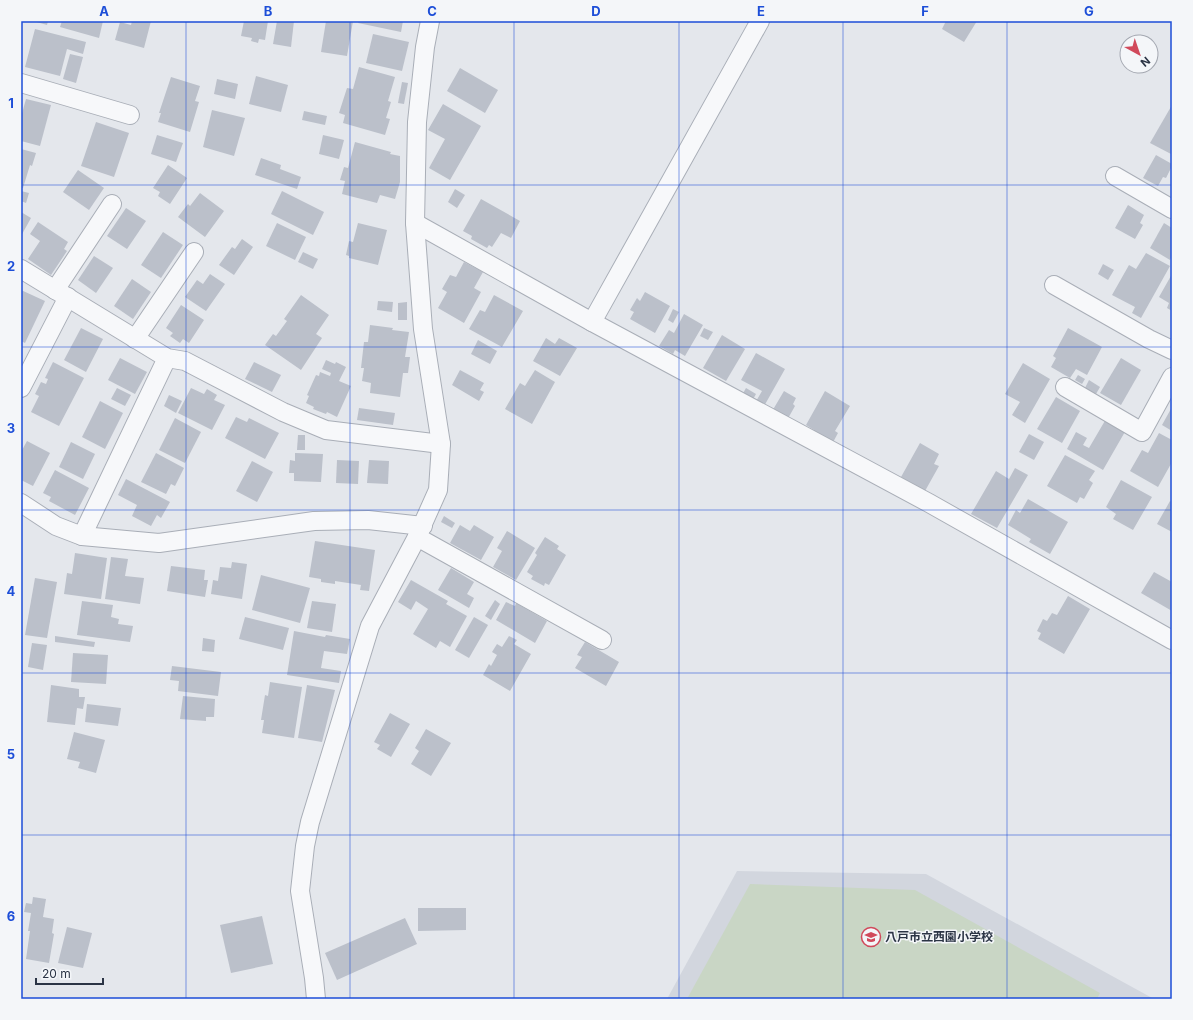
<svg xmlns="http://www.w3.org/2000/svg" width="1193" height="1020" viewBox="0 0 1193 1020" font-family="Inter,'Noto Sans JP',sans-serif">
  <rect width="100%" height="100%" fill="#e4e7ec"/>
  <path fill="#d2d6de" d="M737,871L926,874L1154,999H667Z"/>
  <path fill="#c9d6c5" d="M750,884L915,890L1100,993L1097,999H687Z"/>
  <g fill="#bbc0ca">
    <path d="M33,21H48L47,25Z"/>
    <path d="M62,21H103L99,38L60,27Z"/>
    <path d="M132,21H151L144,48L115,40L120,22L131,25Z"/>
    <path d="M244,21H268L265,40L259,39L258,43L251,41L252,38L241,36Z"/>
    <path d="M277,21H294L291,47L273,44Z"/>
    <path d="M326,21H353L347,56L321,52Z"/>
    <path d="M359,21H403L401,32L358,23Z"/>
    <path d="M946,21H977L964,42L942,29Z"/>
    <path d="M35,29L86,42L83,54L67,49L60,76L25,67Z"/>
    <path d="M373,34L409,42L402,71L366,63Z"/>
    <path d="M70,54L83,57L76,83L63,79Z"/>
    <path d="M359,67L395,77L388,101L391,102L386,118L390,119L385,135L343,123L345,115L339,113L347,88L353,89Z"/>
    <path d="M460,68L498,90L485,113L447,91Z"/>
    <path d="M256,76L288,85L281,112L249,104Z"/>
    <path d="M171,77L200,86L195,101L199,102L190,132L158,122L161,113H159Z"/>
    <path d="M217,79L238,84L235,99L214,94Z"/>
    <path d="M402,82L408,83L404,104L398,103Z"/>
    <path d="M26,99L51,105L40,146L21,141V117Z"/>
    <path d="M443,104L481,126L450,180L429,168L445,139L428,130Z"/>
    <path d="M1172,105V152L1171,154L1150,143Z"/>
    <path d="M212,110L245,118L234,156L203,147Z"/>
    <path d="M304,111L327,116L325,125L302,120Z"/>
    <path d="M96,122L129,133L114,177L81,166Z"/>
    <path d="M157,135L183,143L176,162L151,154Z"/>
    <path d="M323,135L344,140L339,159L319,154Z"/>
    <path d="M355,142L391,152L390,154L400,156V182L395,199L380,195L377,203L342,194L345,181L340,180L344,167L348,168Z"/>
    <path d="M21,149L36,153L32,166L30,165L23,188H21Z"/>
    <path d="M1156,155L1172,164V166L1166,178L1163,177L1158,186L1143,178Z"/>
    <path d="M261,158L281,165L280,169L301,177L297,189L255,175Z"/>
    <path d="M168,165L187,178L170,204L158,196L160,192L153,188Z"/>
    <path d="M78,170L104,188L89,210L63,192Z"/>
    <path d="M455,189L465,195L457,208L448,202Z"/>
    <path d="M21,191L29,193L26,203L21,201Z"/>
    <path d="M282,191L324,212L313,235L271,214Z"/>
    <path d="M200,193L224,211L205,237L178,217L188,204L190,206Z"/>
    <path d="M481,199L520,221L511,238L501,233L492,247L489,245L487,248L471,239L472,236L463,231Z"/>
    <path d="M1128,205L1144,215L1140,223L1143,225L1135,239L1115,228Z"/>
    <path d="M126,208L146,221L127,249L107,236Z"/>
    <path d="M21,212L31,218L21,236Z"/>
    <path d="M38,222L68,242L64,249L67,251L51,275L28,259L40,241L30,234Z"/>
    <path d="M277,223L306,237L295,260L266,246Z"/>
    <path d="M358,223L387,230L378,265L349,258V256L346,255L349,241L353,242Z"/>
    <path d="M1164,223L1172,228V256L1170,260L1150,248Z"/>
    <path d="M163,232L183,245L161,278L141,265Z"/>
    <path d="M242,239L253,247L234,275L219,265L232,247L235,249Z"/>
    <path d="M303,252L318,259L313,269L298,262Z"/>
    <path d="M1146,253L1170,266L1141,318L1132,313L1135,307L1112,295L1129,265L1136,269Z"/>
    <path d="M94,256L113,268L96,293L78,280Z"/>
    <path d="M464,262L483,272L474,288L481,292L464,323L438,308L447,292L442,289L450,275L456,277Z"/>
    <path d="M1103,264L1114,270L1108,280L1098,274Z"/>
    <path d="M210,274L225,284L206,311L185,297L197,280L203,284Z"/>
    <path d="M1172,274V311L1167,308L1169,303L1159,297Z"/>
    <path d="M132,279L151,292L133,319L114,306Z"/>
    <path d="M21,290L45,301L25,343L21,341Z"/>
    <path d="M645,292L670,306L655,333L630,319L634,312L630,310L637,298L640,301Z"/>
    <path d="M301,295L329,315L316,334L322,338L301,370L265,345L273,334L276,336L287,321L284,319Z"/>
    <path d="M494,295L523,311L502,347L469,329L480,310L485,312Z"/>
    <path d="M378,301L393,302L392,312L377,310Z"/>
    <path d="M407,302V320H398V303Z"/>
    <path d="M181,305L204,320L189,343L183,339L180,343L170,336L173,333L166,328Z"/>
    <path d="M673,309L679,312L673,323L668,320Z"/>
    <path d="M684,314L703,325L685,356L675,350L673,354L659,346L669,330L674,333Z"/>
    <path d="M370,325L393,328L392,330L409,332L405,357H410L408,373H403L400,397L370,393L371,383L362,381L364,368H361L364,342H368Z"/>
    <path d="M81,328L103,339L86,372L64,360Z"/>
    <path d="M704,328L713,332L708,340L700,336Z"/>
    <path d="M1068,328L1102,347L1087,375L1076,369L1070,378L1051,367L1056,358L1053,356Z"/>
    <path d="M722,335L745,349L726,381L703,368Z"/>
    <path d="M546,338L555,344L559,338L577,348L560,376L533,361Z"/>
    <path d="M478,340L497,351L490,364L471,354Z"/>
    <path d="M756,353L785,369L763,408L755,403L762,391L741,380Z"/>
    <path d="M120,358L147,372L135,394L108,380Z"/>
    <path d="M1121,358L1141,370L1121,405L1100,393Z"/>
    <path d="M326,360L335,364L336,362L346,367L339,381L351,386L337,417L327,412L326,414L313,409L314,407L306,403L309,396L307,395L316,375L319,376L320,372L330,376L331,373L322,369Z"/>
    <path d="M53,362L84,378L59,426L31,412L39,396L35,394L41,382L46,384L48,379L45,378Z"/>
    <path d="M254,362L281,375L272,392L245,379Z"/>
    <path d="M1023,363L1050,379L1025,423L1012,415L1020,402L1005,394Z"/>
    <path d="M460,370L484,383L480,390L484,392L479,401L452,385Z"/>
    <path d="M535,370L555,382L532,424L505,409L520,383L525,386Z"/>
    <path d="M1078,375L1085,379L1082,384L1075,380Z"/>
    <path d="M1089,380L1100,387L1096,394L1085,388Z"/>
    <path d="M117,388L131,395L125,406L111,399Z"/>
    <path d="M191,388L204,394L207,389L217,395L214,400L225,405L212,430L178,413Z"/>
    <path d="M746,388L756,394L751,403L741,397Z"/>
    <path d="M784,391L796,398L793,404L795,406L786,422L771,413Z"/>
    <path d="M825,391L850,406L835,431L838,433L831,446L811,434L814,430L806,425Z"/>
    <path d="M169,395L182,401L176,413L164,406Z"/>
    <path d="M1056,397L1080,411L1062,443L1037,429Z"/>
    <path d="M100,401L123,413L105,449L82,437Z"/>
    <path d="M1172,407V431L1162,425Z"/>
    <path d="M359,408L395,413L393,425L357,420Z"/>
    <path d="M236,417L247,422L249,418L279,433L265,459L225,438Z"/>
    <path d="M175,418L201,432L185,463L159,450Z"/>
    <path d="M1106,419L1126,430L1103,470L1067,449L1076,432L1087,438L1083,445L1089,448Z"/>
    <path d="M1159,433L1172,440V462L1158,487L1130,471L1142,450L1148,453Z"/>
    <path d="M1029,434L1044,442L1034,460L1019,452Z"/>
    <path d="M298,435H305V450H297Z"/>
    <path d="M27,441L50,453L33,486L21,480V452Z"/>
    <path d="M71,442L95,454L83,479L59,467Z"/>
    <path d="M920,443L939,454L934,464L939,466L925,491L901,477Z"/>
    <path d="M156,453L184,468L175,486L171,484L166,494L141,482Z"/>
    <path d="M295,453L323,454L321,482L294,481V473H289L290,460L295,461Z"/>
    <path d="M1065,455L1095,471L1089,480L1093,483L1084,499L1080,497L1077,503L1047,486Z"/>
    <path d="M337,460L359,461L358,484L336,483Z"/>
    <path d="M369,460L389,461L388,484L367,483Z"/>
    <path d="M252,461L273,472L257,502L236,491Z"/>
    <path d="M1015,468L1028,475L997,528L971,514L996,471L1009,479Z"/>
    <path d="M55,470L89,488L75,515L49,501L51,497L43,493Z"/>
    <path d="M126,479L170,502L161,518L157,515L151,526L132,516L137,505L118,495Z"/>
    <path d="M1121,480L1152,497L1133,530L1113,519L1116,514L1106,507Z"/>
    <path d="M1028,499L1068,522L1050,554L1029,542L1031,539L1008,525L1016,510L1020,513Z"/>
    <path d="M1170,501L1172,502V532L1157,524Z"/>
    <path d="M444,516L455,523L452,528L441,522Z"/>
    <path d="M460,525L470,531L474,525L494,537L481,560L450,543Z"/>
    <path d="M507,531L535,548L516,580L493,567L502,551L497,548Z"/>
    <path d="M545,537L559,546L557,549L566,555L549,585L545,583L544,586L531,579L533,576L527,572L537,555L535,553Z"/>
    <path d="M315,541L375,550L369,591L360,590L361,585L335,581V584L321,582V579L309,577Z"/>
    <path d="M75,553L107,558L101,599L64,594L67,573L72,574Z"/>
    <path d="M111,557L128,559L125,576L144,578L140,604L105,599Z"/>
    <path d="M232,562L247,564L242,599L211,594L213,580L218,581L220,567L231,568Z"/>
    <path d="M171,566L205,570L204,580H208L205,597L167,591Z"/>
    <path d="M451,568L474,582L467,594L474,598L469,608L438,590Z"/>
    <path d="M1154,572L1172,582V611L1141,593Z"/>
    <path d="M261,575L310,588L300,623L252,610Z"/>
    <path d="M35,578L57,582L47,638L25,635Z"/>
    <path d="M411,580L448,601L446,604L467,616L450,647L440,641L436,648L413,634L428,609L416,601L411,610L398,602Z"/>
    <path d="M1068,596L1090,609L1064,654L1038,639L1041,633L1037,631L1043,619L1047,621L1052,613L1057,615Z"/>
    <path d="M495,600L500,604L491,620L485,616Z"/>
    <path d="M82,601L113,605L111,617L119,619L118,624L133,626L130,642L77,635Z"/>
    <path d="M312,601L336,604L332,632L307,628Z"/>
    <path d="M506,602L515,606L516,603L547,621L535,643L496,620Z"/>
    <path d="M245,617L289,628L283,650L239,639Z"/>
    <path d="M474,617L488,625L469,658L455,650Z"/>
    <path d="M294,631L325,637L326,635L350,639L347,654L324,651L321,668L341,671L339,683L287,675Z"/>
    <path d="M55,636L95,642L94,647L55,642Z"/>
    <path d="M509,636L517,640L514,644L531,654L510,691L483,675L489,664L491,666L497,655L492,652L497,644L502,647Z"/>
    <path d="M203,638L215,640L214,652L202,651Z"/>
    <path d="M585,642L619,662L606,686L575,668L582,657L577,655Z"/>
    <path d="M32,643L47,645L43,670L28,667Z"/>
    <path d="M73,653L108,655L106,684L71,682Z"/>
    <path d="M172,666L221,672L218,696L178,691L179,681L170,680Z"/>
    <path d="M270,682L302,687L294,738L262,733L264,720H261L265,695L268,696Z"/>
    <path d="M51,685L79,689V697H85L83,709L77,708L75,725L47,722Z"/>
    <path d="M307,685L335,690L322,742L298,738Z"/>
    <path d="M183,696L215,699L214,717H206V721L180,719Z"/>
    <path d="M87,704L121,708L118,726L85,722Z"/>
    <path d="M390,713L410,724L391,757L377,749L380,745L374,742Z"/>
    <path d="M426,729L451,743L431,776L411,764L419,751L415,748Z"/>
    <path d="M74,732L105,740L96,773L78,768L80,762L67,759Z"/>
    <path d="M33,897L46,899L43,917L54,919L52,933L54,934L49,963L26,959L30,931H28L31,913L24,912L26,903L32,904Z"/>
    <path d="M418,908H466V930L418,931Z"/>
    <path d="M262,916L273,964L231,973L220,925Z"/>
    <path d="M405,918L417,944L337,980L325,953Z"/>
    <path d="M67,927L92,933L83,968L58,963Z"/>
  </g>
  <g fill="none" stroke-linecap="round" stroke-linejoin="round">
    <defs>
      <g id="minor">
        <path d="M21,83L130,115"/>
        <path d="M1115,176L1172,209"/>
        <path d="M415,223L592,322L929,503L1172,640"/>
        <path d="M21,269L167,358L185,361L283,412L326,430L441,444"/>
        <path d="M1054,285L1149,339L1172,350"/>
        <path d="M55,290L112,204"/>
        <path d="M592,322L760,21"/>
        <path d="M135,339L194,252"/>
        <path d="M1065,387L1142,432L1172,377"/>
        <path d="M21,388L68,297"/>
        <path d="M21,503L56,526L82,536L159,543L314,521L368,520L423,526"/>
        <path d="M82,536L167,358"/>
        <path d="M417,537L602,640"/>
        <path d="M316,999L314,978L300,891L305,846L310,822L370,626L417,537L438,490L441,444L423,329L415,223L417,122L425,47L430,21"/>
      </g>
    </defs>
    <use href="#minor" stroke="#a9aeb7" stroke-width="20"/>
    <use href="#minor" stroke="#f7f8fa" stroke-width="18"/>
  </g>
  <path fill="none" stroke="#1d4ed8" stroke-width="1" stroke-opacity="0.55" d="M186,21V999M350,21V999M514,21V999M679,21V999M843,21V999M1007,21V999M21,185H1172M21,347H1172M21,510H1172M21,673H1172M21,835H1172"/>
  <defs>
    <symbol id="school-ring" viewBox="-11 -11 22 22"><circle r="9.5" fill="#f4f6f9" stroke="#d1495b" stroke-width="1.5"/><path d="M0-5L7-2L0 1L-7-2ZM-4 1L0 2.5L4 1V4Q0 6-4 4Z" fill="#d1495b"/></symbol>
  </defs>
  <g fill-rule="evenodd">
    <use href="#school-ring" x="860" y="926" width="22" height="22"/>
  </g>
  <g text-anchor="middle" stroke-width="3" stroke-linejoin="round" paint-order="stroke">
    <g font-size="12" font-weight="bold" fill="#2b3445" stroke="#f4f6f9" text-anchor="start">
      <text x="885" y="941">八戸市立西園小学校</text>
    </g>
  </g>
  <rect width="1193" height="1020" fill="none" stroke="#f4f6f9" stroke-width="44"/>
  <g transform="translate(1139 54) rotate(140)"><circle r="19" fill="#f4f6f9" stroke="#a4a8b1"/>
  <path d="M0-3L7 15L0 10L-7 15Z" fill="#d1495b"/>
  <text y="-6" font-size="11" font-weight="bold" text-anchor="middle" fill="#2b3445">N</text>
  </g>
  <path d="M36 978v6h67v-6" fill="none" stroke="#2b3445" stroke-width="2"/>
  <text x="42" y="978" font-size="12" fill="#2b3445" stroke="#f4f6f9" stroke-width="3" paint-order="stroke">20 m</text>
  <rect x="22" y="22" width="1149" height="976" fill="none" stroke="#1d4ed8" stroke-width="1.5"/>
  <g font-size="13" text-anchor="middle" font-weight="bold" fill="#1d4ed8">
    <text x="104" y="16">A</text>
    <text x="268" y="16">B</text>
    <text x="432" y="16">C</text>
    <text x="596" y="16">D</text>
    <text x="761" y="16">E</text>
    <text x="925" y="16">F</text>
    <text x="1089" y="16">G</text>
    <text x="11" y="108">1</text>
    <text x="11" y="271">2</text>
    <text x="11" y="433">3</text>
    <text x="11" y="596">4</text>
    <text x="11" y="759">5</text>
    <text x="11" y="921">6</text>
  </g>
</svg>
